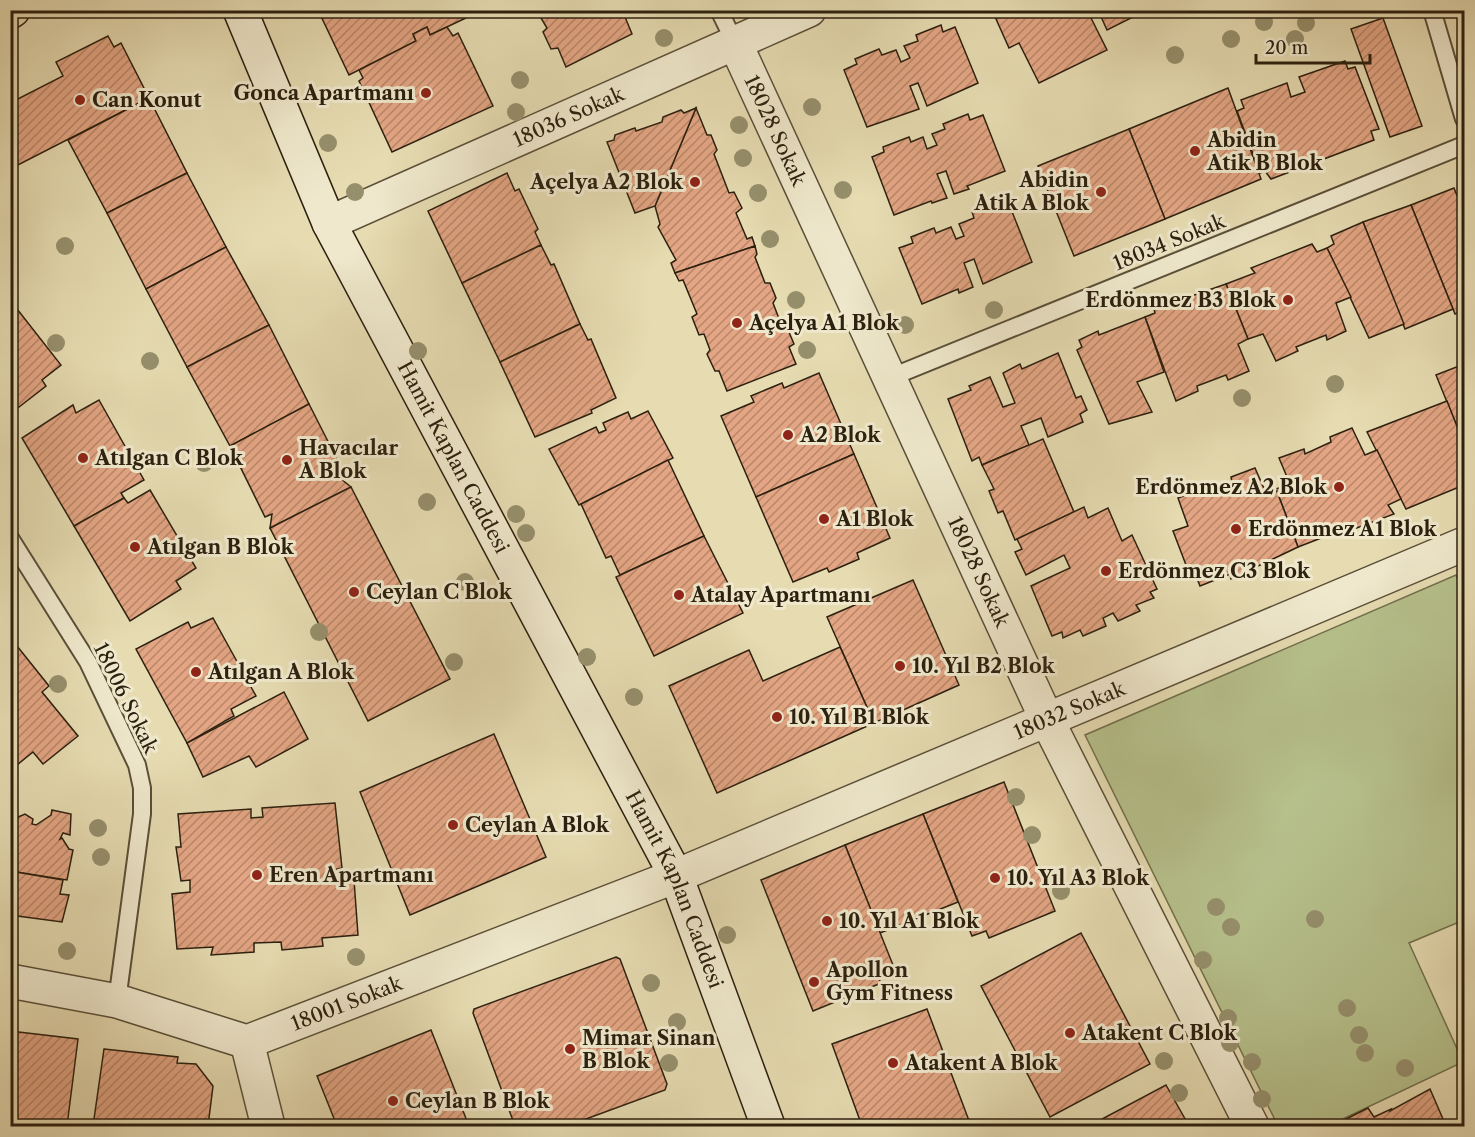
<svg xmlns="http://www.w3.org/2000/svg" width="1475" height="1137" viewBox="0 0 1475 1137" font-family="'Libre Caslon Text',serif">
  <defs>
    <pattern id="building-hatch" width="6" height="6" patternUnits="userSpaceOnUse" patternTransform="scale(1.5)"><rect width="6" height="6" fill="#e3a583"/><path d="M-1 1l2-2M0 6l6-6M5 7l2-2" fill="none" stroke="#b8866a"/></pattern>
  </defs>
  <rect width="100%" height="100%" fill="#e6dbb1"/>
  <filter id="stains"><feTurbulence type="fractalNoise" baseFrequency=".00333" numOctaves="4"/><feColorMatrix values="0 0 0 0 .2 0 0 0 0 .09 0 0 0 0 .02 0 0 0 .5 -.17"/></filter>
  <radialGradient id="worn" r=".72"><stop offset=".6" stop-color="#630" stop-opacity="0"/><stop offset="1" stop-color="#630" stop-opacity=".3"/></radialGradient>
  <path fill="#b6c08b" stroke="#71704d" stroke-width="1.5" d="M1456,575L1464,593V920L1409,943L1463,1062L1328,1126H1278L1085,735Z"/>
  <g fill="url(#building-hatch)" stroke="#2c200f" stroke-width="1.5">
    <path d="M318,10H468L470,16L430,35L427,27L413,34L416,41L349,75Z"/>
    <path d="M532,10H626L625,17L632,34L566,67L558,48L551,49L543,32L547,28L538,13L533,14Z"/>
    <path d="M992,10H1090L1088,12L1107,50L1039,83L1019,43L1009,48Z"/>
    <path d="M1098,10H1147L1107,30Z"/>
    <path d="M1383,18L1422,126L1390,137L1351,29Z"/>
    <path d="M941,25L943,32L955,27L978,83L927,106L918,83L910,86L919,109L867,127L844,70L857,64L855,59L879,49L882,55L896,50L901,62L910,58L904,46L918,41L916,35Z"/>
    <path d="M427,27L430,35L447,27L453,36L458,33L493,106L392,152L359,81L363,78L359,70L416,41L413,34Z"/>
    <path d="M108,36L114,47L121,43L149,98L10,169V103L63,76L56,62Z"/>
    <path d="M1345,61L1348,69L1355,67L1379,129L1371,131L1374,140L1271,179L1265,171L1260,173L1237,111L1244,108L1241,100L1287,83L1291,97L1305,92L1299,77Z"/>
    <path d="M1228,88L1261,179L1165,219L1129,129Z"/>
    <path d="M149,98L187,173L107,213L68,140Z"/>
    <path d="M696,108L707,135H711L717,150L714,154L729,193L734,192L742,208L736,213L747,239L752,237L755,246L675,273L671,263L676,260L658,227L660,224L655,206Z"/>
    <path d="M696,108L655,206L635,213L607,142L614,140L615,135L632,129L635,128L636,131L662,122L663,117L681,110L684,113Z"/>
    <path d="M968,114L970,120L983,115L1005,171L967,186L969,189L954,194L946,171L937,174L947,198L932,203L931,201L894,215L872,157L884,152L883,147L909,137L911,142L923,137L927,149L937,145L932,134L945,129L943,124Z"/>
    <path d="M1129,129L1165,219L1074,256L1038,166Z"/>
    <path d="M187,173L226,247L146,289L107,213Z"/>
    <path d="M507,173L515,191L519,189L538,229L535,232L541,245L462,283L428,211Z"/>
    <path d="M1454,188L1464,213V310L1455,314L1411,205Z"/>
    <path d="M994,203L996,209L1009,204L1032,262L983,284L974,259L964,263L973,287L959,293L958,289L922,304L899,248L913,243L911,237L934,228L936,233L951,227L956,239L964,236L959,224L974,218L972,212Z"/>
    <path d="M1411,205L1453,309L1405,329L1363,222Z"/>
    <path d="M1363,222L1404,324L1369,338L1327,248L1334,244L1331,236Z"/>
    <path d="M1312,244L1317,252L1327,248L1351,297L1336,303L1346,331L1327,340L1326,335L1296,347L1298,351L1276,361L1263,334L1248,339L1226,284L1255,273L1251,268Z"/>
    <path d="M541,245L551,265L554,264L580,324L500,362L462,283Z"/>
    <path d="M755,246L757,254L755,257L765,283H770L776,298L773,303L783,329L788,330L794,344L789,347L796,364L727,391L719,371H715L707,354L710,350L704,334L699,335L692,317L697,314L683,280L679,281L675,273Z"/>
    <path d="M226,247L269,325L187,367L146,289Z"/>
    <path d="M1226,284L1248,339L1238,344L1249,371L1228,380L1226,375L1197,386L1198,391L1176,401L1145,317L1155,313L1154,309Z"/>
    <path d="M10,300L61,365L42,380L46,386L10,414Z"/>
    <path d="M1145,317L1164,372L1137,382L1152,412L1109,424L1077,350L1082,347L1079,340L1098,331L1099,335Z"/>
    <path d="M580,324L588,340L591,339L616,398L591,410L592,413L535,437L500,362Z"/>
    <path d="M269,325L309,404L230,446L187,367Z"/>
    <path d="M1058,353L1076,398L1081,396L1087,410L1080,414L1083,422L1048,437L1041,418L1021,426L1029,445L982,465L979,457L972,461L948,399L971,390L969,386L990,377L1003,407L1015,403L1003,373L1020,364L1022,369Z"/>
    <path d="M1464,364V444L1436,375Z"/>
    <path d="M819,373L854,454L756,497L721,416L754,402L751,396L782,383L784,388Z"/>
    <path d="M99,400L144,480L121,493L124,498L74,526L22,438L73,405L76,413Z"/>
    <path d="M1447,401L1464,444V485L1406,509L1367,432Z"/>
    <path d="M309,404L345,475L340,478L351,487L270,528L272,514L265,517L230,446Z"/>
    <path d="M648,411L673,458L579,505L549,449L596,427L599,433L606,430L603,423L628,412L631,419Z"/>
    <path d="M1352,428L1365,455L1377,450L1401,499L1388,505L1394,514L1330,538L1329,535L1298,547L1276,489L1290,484L1279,458L1304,449L1305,454L1331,442L1330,437Z"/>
    <path d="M1043,439L1074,512L1015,540L1003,511L998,513L989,491L994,489L982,465Z"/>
    <path d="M854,454L890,538L857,553L859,559L829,572L827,568L793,582L756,497Z"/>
    <path d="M668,460L704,536L620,575L611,556L606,558L581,504Z"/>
    <path d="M1255,468L1266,493L1276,489L1298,547L1231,579L1230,574L1200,586L1196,576L1191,578L1173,531L1188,526L1178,498L1204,489L1206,493L1232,482L1231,477Z"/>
    <path d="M351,487L450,679L368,721L270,528Z"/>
    <path d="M150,490L196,568L176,581L181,589L130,621L74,526L124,498L128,503Z"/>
    <path d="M1084,507L1088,518L1108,508L1122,541L1132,535L1157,589L1150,592L1154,598L1136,605L1140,611L1118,621L1113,613L1103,618L1106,626L1083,636L1080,630L1063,638L1062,632L1052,636L1031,586L1070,568L1064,555L1026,575L1015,552L1022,549L1017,539Z"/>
    <path d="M704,536L743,613L654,656L616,577Z"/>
    <path d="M913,580L959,685L874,723L827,617Z"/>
    <path d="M213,618L256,696L231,709L234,716L187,743L136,649L188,622L191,628Z"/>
    <path d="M13,641L49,686L42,692L78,736L43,764L33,752L12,769L10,717L14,714L10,709V643Z"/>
    <path d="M840,647L874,723L717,793L669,686L749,650L763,681Z"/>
    <path d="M284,692L308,739L256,767L249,756L203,777L187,743Z"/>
    <path d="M494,734L546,857L410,915L360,792Z"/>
    <path d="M1004,782L1055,911L989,938L986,931L972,936L923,814Z"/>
    <path d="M335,803L342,868L333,870V881L354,880L358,935L322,938L323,946L282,950L281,942L254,943V952L211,955L213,947L177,949L172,894L190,892V880L181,881L176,847H181L178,814L251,809V818L263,817L262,808Z"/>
    <path d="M52,810L71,814L70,835L63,833L60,839L62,838L69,849L73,850L67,880L10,871V820L17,821L18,817L25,814L33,819L32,824L36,825L51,815Z"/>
    <path d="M923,814L958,902L880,933L845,845Z"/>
    <path d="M845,845L895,970L878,977L881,983L813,1011L761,880Z"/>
    <path d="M10,871L63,880L60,894L69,895L62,922L10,915Z"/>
    <path d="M1081,933L1150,1064L1050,1117L981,986Z"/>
    <path d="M616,957L620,959L667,1084L665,1090L567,1126H515L473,1013L474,1009Z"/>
    <path d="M927,1009L971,1126H862L832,1044Z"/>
    <path d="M431,1030L469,1126H337L317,1076Z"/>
    <path d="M10,1031L78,1039L67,1126H10Z"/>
    <path d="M104,1049L178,1057L177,1063L196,1064L213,1086L208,1126H93Z"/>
    <path d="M1166,1085L1189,1126H1089Z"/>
    <path d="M1430,1089L1446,1126H1332L1368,1108L1374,1117L1391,1109L1390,1111Z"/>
  </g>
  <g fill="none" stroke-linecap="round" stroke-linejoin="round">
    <defs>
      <g id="lane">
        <path d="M719,10L736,45"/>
        <path d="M1432,10L1464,119"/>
        <path d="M889,378L1464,145"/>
        <path d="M10,538L88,662L137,765L142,788V814L117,1001"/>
      </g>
      <g id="street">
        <path id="s1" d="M736,45L1047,720L1252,1126"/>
        <path id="s2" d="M329,223L809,10"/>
        <path id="s3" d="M10,981L117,1001L247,1042L676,876L1464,544"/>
        <path d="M247,1042L268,1126"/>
      </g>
      <g id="secondary">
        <path id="s4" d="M240,10L329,223L676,876L768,1126"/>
      </g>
      <path id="primary" d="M10,12L13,10"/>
    </defs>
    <use href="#lane" stroke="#5a4f38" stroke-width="20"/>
    <use href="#street" stroke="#5a4f38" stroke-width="36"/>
    <use href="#secondary" stroke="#2c200f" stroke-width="36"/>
    <use href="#primary" stroke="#2c200f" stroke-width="36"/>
    <use href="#lane" stroke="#efe8cc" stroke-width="16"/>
    <use href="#street" stroke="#efe8cc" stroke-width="33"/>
    <use href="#secondary" stroke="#efe8cc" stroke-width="33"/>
    <use href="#primary" stroke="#e6dbb1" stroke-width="33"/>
  </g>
  <g fill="#968f6c">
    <circle cx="1264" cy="22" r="9"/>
    <circle cx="1306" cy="23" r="9"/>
    <circle cx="664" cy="38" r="9"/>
    <circle cx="1231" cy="39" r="9"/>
    <circle cx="1295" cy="39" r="9"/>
    <circle cx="1175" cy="55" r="9"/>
    <circle cx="520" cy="80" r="9"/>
    <circle cx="812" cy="107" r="9"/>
    <circle cx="516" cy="112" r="9"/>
    <circle cx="739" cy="125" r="9"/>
    <circle cx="328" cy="143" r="9"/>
    <circle cx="743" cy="158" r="9"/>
    <circle cx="843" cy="190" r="9"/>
    <circle cx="355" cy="192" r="9"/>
    <circle cx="758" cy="193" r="9"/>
    <circle cx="770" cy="239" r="9"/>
    <circle cx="65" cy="246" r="9"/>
    <circle cx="796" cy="300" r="9"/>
    <circle cx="994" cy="310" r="9"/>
    <circle cx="905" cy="325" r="9"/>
    <circle cx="56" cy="343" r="9"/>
    <circle cx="807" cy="350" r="9"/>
    <circle cx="418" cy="351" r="9"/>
    <circle cx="150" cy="361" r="9"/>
    <circle cx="1335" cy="384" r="9"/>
    <circle cx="1242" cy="398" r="9"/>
    <circle cx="204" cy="463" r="9"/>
    <circle cx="427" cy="502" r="9"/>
    <circle cx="516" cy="514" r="9"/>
    <circle cx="526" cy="533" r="9"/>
    <circle cx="465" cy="582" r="9"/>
    <circle cx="319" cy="632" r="9"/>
    <circle cx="587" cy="657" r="9"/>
    <circle cx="454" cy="662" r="9"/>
    <circle cx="58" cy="684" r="9"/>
    <circle cx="634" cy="697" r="9"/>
    <circle cx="1016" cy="797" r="9"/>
    <circle cx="98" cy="828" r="9"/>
    <circle cx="1032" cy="835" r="9"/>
    <circle cx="101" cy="857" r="9"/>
    <circle cx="1061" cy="891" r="9"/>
    <circle cx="1216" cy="907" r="9"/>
    <circle cx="1315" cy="919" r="9"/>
    <circle cx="1231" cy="927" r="9"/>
    <circle cx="727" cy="935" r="9"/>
    <circle cx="67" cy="951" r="9"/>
    <circle cx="356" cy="957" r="9"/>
    <circle cx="1203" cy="960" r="9"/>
    <circle cx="651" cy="983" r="9"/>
    <circle cx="1347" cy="1008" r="9"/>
    <circle cx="1228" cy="1018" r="9"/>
    <circle cx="677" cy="1022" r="9"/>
    <circle cx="1359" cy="1035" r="9"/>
    <circle cx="1230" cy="1043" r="9"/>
    <circle cx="1365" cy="1053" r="9"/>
    <circle cx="1164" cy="1061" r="9"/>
    <circle cx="1252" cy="1062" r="9"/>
    <circle cx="669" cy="1063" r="9"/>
    <circle cx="1405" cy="1068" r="9"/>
    <circle cx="1179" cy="1093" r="9"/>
    <circle cx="1262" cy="1099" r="9"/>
  </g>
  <g fill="#8f2418" stroke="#efe8cc" stroke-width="2">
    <circle cx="426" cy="93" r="6"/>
    <circle cx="80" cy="100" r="6"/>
    <circle cx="1195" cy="151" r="6"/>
    <circle cx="695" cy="182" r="6"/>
    <circle cx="1101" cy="192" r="6"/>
    <circle cx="1288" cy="300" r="6"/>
    <circle cx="737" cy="323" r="6"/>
    <circle cx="788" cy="435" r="6"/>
    <circle cx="83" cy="458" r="6"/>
    <circle cx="287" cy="460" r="6"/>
    <circle cx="1339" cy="487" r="6"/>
    <circle cx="824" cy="519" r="6"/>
    <circle cx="1236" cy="529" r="6"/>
    <circle cx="135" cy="547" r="6"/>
    <circle cx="1106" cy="571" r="6"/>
    <circle cx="354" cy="592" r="6"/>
    <circle cx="679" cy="595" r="6"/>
    <circle cx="900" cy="666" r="6"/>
    <circle cx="196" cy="672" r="6"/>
    <circle cx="777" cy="717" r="6"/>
    <circle cx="453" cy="825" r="6"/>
    <circle cx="257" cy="875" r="6"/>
    <circle cx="995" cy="878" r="6"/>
    <circle cx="827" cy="921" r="6"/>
    <circle cx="814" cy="982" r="6"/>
    <circle cx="1070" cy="1033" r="6"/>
    <circle cx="570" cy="1049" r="6"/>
    <circle cx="893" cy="1063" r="6"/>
    <circle cx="393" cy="1101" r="6"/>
  </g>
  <g text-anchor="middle" stroke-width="6" stroke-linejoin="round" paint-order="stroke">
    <g font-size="20" font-weight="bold" fill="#2c200f" stroke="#efe8cc" text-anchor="start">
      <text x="414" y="100" text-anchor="end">Gonca Apartmanı</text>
      <text x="92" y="107">Can Konut</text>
      <text x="1207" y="147">Abidin<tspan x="1207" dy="23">Atik B Blok</tspan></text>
      <text x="1089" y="187" text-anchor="end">Abidin<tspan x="1089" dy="23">Atik A Blok</tspan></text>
      <text x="683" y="189" text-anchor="end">Açelya A2 Blok</text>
      <text x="1276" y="307" text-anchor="end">Erdönmez B3 Blok</text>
      <text x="749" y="330">Açelya A1 Blok</text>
      <text x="800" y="442">A2 Blok</text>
      <text x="299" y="455">Havacılar<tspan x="299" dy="23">A Blok</tspan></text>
      <text x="95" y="465">Atılgan C Blok</text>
      <text x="1327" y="494" text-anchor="end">Erdönmez A2 Blok</text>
      <text x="836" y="526">A1 Blok</text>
      <text x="1248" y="536">Erdönmez A1 Blok</text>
      <text x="147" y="554">Atılgan B Blok</text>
      <text x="1118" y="578">Erdönmez C3 Blok</text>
      <text x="366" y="599">Ceylan C Blok</text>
      <text x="691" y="602">Atalay Apartmanı</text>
      <text x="912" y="673">10. Yıl B2 Blok</text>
      <text x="208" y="679">Atılgan A Blok</text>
      <text x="789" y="724">10. Yıl B1 Blok</text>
      <text x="465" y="832">Ceylan A Blok</text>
      <text x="269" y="882">Eren Apartmanı</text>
      <text x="1007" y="885">10. Yıl A3 Blok</text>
      <text x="839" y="928">10. Yıl A1 Blok</text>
      <text x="826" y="977">Apollon<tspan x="826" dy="23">Gym Fitness</tspan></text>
      <text x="1082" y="1040">Atakent C Blok</text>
      <text x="582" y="1045">Mimar Sinan<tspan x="582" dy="23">B Blok</tspan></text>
      <text x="905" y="1070">Atakent A Blok</text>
      <text x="405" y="1108">Ceylan B Blok</text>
    </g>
    <g font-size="20" fill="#2c200f" stroke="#efe8cc">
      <text dy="7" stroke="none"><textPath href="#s2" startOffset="262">18036 Sokak</textPath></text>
      <text dy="7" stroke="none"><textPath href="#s1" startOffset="94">18028 Sokak</textPath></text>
      <text transform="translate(1169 242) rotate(-22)" y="7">18034 Sokak</text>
      <text dy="7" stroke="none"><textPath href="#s4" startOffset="496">Hamit Kaplan Caddesi</textPath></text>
      <text dy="7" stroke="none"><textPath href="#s1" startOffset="580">18028 Sokak</textPath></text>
      <text transform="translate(126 698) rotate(64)" y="7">18006 Sokak</text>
      <text dy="7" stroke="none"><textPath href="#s3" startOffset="1132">18032 Sokak</textPath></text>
      <text dy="7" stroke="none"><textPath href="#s4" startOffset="982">Hamit Kaplan Caddesi</textPath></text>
      <text dy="7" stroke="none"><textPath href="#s3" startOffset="352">18001 Sokak</textPath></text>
    </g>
  </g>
  <rect width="1475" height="1137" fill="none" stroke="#e6dbb1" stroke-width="36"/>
  <rect x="12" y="12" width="1451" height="1113" fill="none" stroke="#2c200f" stroke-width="3"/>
  <rect x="18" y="18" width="1439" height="1101" fill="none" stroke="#2c200f" stroke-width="1.5"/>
  <path d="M1256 54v9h114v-9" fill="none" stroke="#2c200f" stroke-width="3"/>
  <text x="1265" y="54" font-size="18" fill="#2c200f" stroke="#efe8cc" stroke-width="4.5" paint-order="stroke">20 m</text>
  <rect width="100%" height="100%" filter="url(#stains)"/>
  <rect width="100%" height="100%" fill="url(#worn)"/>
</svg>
